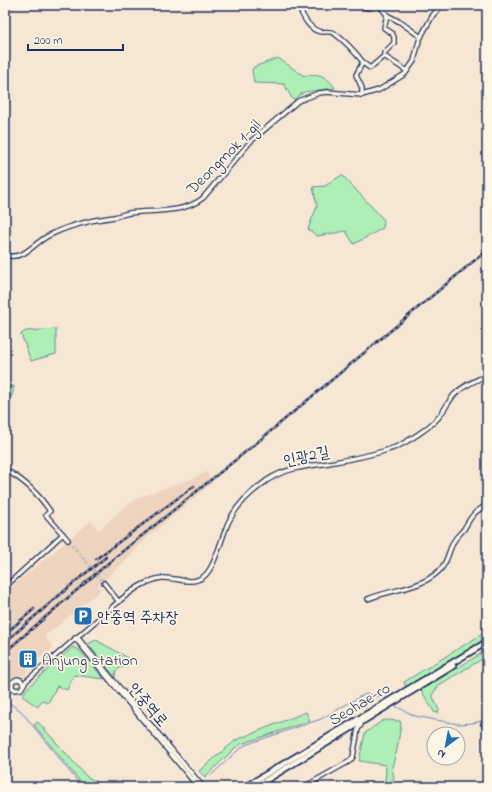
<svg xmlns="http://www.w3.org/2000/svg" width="492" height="792" viewBox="0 0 492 792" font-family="'Indie Flower','Poor Story',sans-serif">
  <rect width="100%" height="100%" fill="#f6e6d4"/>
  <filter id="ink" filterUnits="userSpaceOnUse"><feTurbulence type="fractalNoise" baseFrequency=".025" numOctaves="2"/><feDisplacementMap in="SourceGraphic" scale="8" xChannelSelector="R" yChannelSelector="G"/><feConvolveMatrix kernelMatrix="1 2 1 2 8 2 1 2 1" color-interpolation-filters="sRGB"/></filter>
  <g filter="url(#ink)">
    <path fill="#eed4bf" d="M207,472L212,483L149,536L126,560L98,586L101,590L45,636L53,648L29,665L26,675L5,680V592L91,521L99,530L121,510L136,499L153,492L194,478Z"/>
    <g fill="#aeefb7" stroke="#648f8a">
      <path d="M278,58L304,76C318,72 327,76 335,88L304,92L293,100L284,84L254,83L252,70L254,67Z"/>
      <path d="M342,175L384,220L383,228L354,244L346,231L317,236L308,229L317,206L313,187L325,186Z"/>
      <path d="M56,329V354L31,361L21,334L26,331Z"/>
      <path d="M14,386L12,396L5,401V389Z"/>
      <path d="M487,631V638L406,687L404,682Z"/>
      <path d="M96,640L130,659V663C122,671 116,664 115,677L88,644Z"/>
      <path d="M73,647L79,650L104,679L74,675L67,690L57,686L48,703L42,700L38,707L22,696L28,687Z"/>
      <path d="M487,650V656L439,685L432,695L439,710L438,713L434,712L421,690Z"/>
      <path d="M306,712L310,721L241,744L235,748L205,777L199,771L236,740Z"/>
      <path d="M386,720L400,721L401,724L397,750L392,767L394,778L389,785L385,782L386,770L385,765L359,761L365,733L382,721Z"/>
      <path d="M38,722L86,776L105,787H87L83,784L78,779L34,725Z"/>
    </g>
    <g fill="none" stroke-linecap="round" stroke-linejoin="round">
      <g stroke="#6488b5" stroke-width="1">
        <path d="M5,700L21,711L78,782L84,787"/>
        <path d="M393,705L415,716L458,724L473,723L481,721L487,716"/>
        <path d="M208,778L236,752L245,745L321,719L359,697L366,694L375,695L386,700"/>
      </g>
      <path stroke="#cac1bc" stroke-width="3.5" stroke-dasharray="3.5 2" stroke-linecap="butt" d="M68,540L104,583"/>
      <defs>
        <g id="minor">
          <path d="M298,5C302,15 309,31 322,32C327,32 330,31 334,33C345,41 355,52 363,62L356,75L362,88V95"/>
          <path d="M358,5L369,8L373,5"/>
          <path d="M379,5L387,15L384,28L392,33L394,37V43L384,53V57"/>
          <path d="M387,15L400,22L421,37"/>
          <path d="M363,63L370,68L384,56L407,71"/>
          <path d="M5,255C25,261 34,242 50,235C62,229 74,225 87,222C96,219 105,219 114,217C119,216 124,214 129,213C153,210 183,214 203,198L250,142L298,101L319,93L327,92L362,95L379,90L405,74L414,61L419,41L424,31L433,15L442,5"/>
          <path d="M5,470C23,479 39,495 50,511L46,515L68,540"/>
          <path d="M104,583L119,602"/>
          <path d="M5,587L63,534"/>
          <path d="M368,599C391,589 419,590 439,571C448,563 448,551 454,541C456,537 461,533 464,529C467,524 470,518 474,514C477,510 483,508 487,505"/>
          <path d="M77,637L203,787"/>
          <path d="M75,638L198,787"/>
          <path d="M12,687L15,690L21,689L26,681C54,658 81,633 109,610C119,601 130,591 142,585C148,582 156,578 162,578C177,577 190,586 203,577C215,569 222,535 229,521C236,507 249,494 261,485C281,468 304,467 329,463C351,459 375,455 396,447C409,441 429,428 438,418C444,411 448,402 454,395C462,386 475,381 487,375"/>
          <path d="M12,687V682L17,679L21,680L23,684"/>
          <path d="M5,692L12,687"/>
          <path d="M487,720L483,724L487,728"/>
          <path d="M304,787L350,761L353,757L358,729L361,725"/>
        </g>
        <g id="major">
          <path d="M245,787L487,642"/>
          <path d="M255,787L453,666"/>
        </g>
      </defs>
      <use href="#minor" stroke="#1b2f5e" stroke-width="6"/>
      <use href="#major" stroke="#1b2f5e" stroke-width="8"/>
      <use href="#minor" stroke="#fcf5e5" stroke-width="3.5"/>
      <use href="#major" stroke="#fcf5e5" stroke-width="4.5"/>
      <defs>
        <g id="rail">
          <path d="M96,559L194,486"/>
          <path d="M5,634L34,609"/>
          <path d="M5,642L76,581L106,557"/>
          <path d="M5,652L113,559L254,445L487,250"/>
        </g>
      </defs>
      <use href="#rail" stroke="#1b2f5e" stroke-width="2.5"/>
      <use href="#rail" stroke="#fcf5e5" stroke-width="1" stroke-dasharray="3" stroke-linecap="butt"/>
    </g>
  </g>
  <defs>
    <symbol id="parking-square" viewBox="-11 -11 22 22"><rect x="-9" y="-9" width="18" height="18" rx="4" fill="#1f6fb2" stroke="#fcf5e5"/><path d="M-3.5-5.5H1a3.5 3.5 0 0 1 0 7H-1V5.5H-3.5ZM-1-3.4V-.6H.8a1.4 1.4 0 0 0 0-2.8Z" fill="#fff"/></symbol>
    <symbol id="building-square" viewBox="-11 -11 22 22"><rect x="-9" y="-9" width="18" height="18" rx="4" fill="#1f6fb2" stroke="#fcf5e5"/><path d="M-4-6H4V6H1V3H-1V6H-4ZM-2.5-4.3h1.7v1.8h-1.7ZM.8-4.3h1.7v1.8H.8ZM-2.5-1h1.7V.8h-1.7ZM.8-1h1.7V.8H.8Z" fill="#fff"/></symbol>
  </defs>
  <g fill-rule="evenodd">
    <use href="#parking-square" x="72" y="605" width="22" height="22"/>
    <use href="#building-square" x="17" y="648" width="22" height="22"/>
  </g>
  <g text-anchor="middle" stroke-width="3.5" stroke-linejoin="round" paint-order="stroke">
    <g font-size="16" fill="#1b2f5e" stroke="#fcf5e5">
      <text transform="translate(223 156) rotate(-45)" y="6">Deongmok 1-gil</text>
      <text transform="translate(306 455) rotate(-12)" y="6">인광2길</text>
      <text transform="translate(359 703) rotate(-31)" y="6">Seohae-ro</text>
      <text transform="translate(149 704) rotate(50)" y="6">안중역로</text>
    </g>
    <g font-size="16" fill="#1b2f5e" stroke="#fcf5e5" text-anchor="start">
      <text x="97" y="622">안중역 주차장</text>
      <text x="42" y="665">Anjung station</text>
    </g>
  </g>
  <rect width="492" height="792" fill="none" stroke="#fcf5e5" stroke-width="20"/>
  <rect x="10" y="10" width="472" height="772" fill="none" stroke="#1b2f5e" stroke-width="1.5" filter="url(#ink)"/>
  <g transform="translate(446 746) rotate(212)"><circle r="19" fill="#fcf5e5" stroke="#a2a6af"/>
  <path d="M0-3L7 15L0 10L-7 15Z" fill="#1f6fb2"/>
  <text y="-6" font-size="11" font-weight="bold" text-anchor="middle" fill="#1b2f5e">N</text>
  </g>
  <path d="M28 44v6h95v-6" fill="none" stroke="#1b2f5e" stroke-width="2"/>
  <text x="34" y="44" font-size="12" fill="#1b2f5e" stroke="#fcf5e5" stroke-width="3" paint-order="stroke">200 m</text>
</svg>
